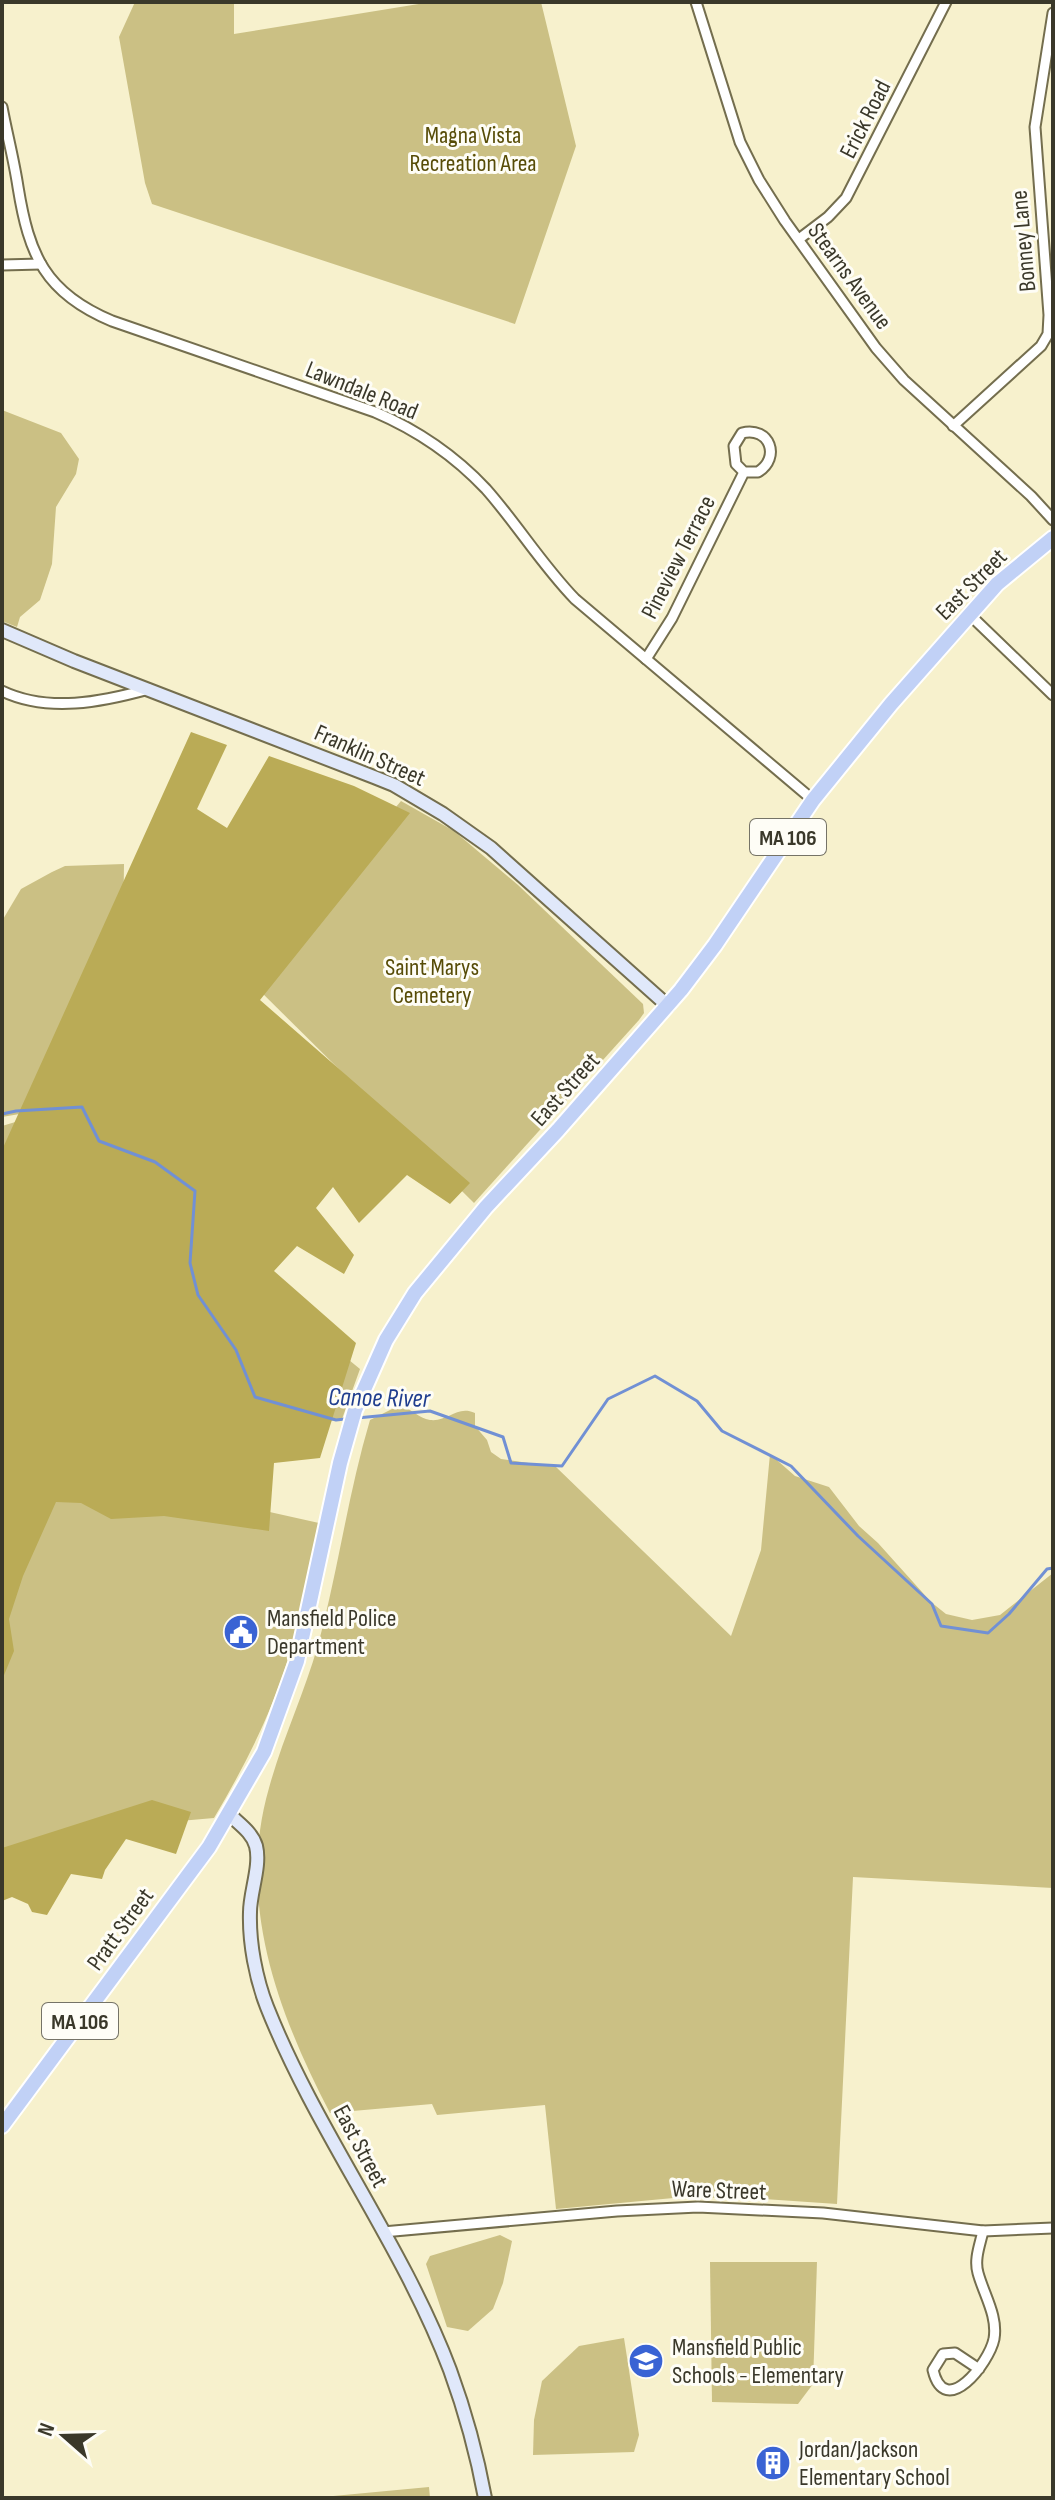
<svg xmlns="http://www.w3.org/2000/svg" width="1055" height="2500" viewBox="0 0 1055 2500" font-family="'Sofia Sans Condensed',sans-serif">
  <rect width="100%" height="100%" fill="#f7f1cd"/>
  <g fill="#cbc084">
    <path d="M135,2H234V34L431,2H541L576,146L515,324L152,204L145,183L119,37Z"/>
    <path d="M2,410L61,433L79,459L76,474L56,507L52,564L40,600L20,617L17,627L2,621Z"/>
    <path d="M401,801L454,831L518,885L643,1004L644,1013L639,1020L474,1203L250,981Z"/>
    <path d="M124,864L123,936L283,1306L360,1369L342,1419L331,1421L176,1491L319,1523C309,1569 300,1616 287,1662C270,1717 243,1769 214,1818L111,1827L2,1883V1126L72,1105L2,1117V921L21,889L52,872L65,866Z"/>
    <path d="M400,1405C411,1409 419,1418 430,1420C449,1422 456,1405 475,1413V1426L487,1440L491,1452L501,1459L556,1467L731,1636L761,1550L770,1454L795,1476L829,1487L859,1526L878,1543L931,1602L946,1614L972,1620L1000,1615L1053,1573V1888L853,1877L837,2204L764,2199L684,2197L556,2209L545,2105L437,2115L432,2104L330,2113C278,2013 236,1902 269,1788C282,1740 304,1694 318,1645C338,1571 348,1494 370,1420Z"/>
    <path d="M500,2235L512,2241L503,2283L493,2309L468,2331L447,2327L426,2264L430,2256Z"/>
    <path d="M710,2262H817L813,2384L798,2404L712,2402Z"/>
    <path d="M624,2338L639,2435L634,2452L533,2455L534,2420L542,2381L579,2346Z"/>
    <path d="M429,2487L430,2498H312Z"/>
  </g>
  <g fill="#baab56">
    <path d="M191,732L227,745L197,809L227,828L269,756L354,786L410,813L260,1000L470,1183L450,1204L407,1175L359,1223L333,1187L316,1208L354,1255L344,1274L297,1246L274,1271L356,1343L320,1458L274,1463L269,1531L164,1516L111,1519L81,1503L56,1502L23,1576L9,1619L14,1651L2,1680V1150Z"/>
    <path d="M152,1800L191,1812L176,1854L126,1839L105,1870L102,1879L71,1874L47,1915L32,1912L28,1904L12,1897L2,1901V1848Z"/>
  </g>
  <g fill="none" stroke-linecap="round" stroke-linejoin="round">
    <g stroke="#7190d4" stroke-width="3">
      <path d="M2,1114L16,1111L82,1107L99,1141L155,1162L195,1191L190,1263L198,1295L236,1350L255,1397L336,1420L345,1419"/>
      <path d="M357,1418L430,1411L503,1437L511,1463L562,1466L608,1399L655,1376L697,1401L722,1431L791,1466L858,1536L932,1604L941,1626L988,1633L1009,1614L1047,1569L1053,1568"/>
    </g>
    <defs>
      <g id="street">
        <path d="M696,2L740,142L759,180L785,221L876,348L904,380L1031,496L1053,520"/>
        <path d="M2,107C7,134 14,160 18,187C29,255 45,293 112,321L375,412C417,430 455,456 486,489C517,524 542,565 575,599L813,800"/>
        <path d="M799,239L828,217L846,198L946,2"/>
        <path d="M2,265L41,264"/>
        <path d="M953,426L1041,346L1048,334L1049,315L1035,127L1053,13"/>
        <path d="M969,614L1053,695"/>
        <path d="M646,659L672,618L744,472H758C781,458 770,426 742,433L734,446L736,464L744,472"/>
        <path d="M2,691C48,713 102,702 149,689"/>
        <path d="M383,2232L617,2211L698,2207L823,2213L983,2231L1053,2228"/>
        <path d="M979,2369L955,2353L943,2354L933,2370C945,2420 989,2363 994,2339C998,2316 984,2295 978,2273C974,2259 980,2245 983,2231"/>
      </g>
      <g id="secondary">
        <path d="M2,630L74,661L374,777L394,785L443,814L491,848L668,1006"/>
        <path d="M229,1814C239,1824 252,1832 256,1846C261,1866 250,1892 250,1912C249,1943 256,1979 267,2007C317,2133 402,2243 450,2370C465,2411 477,2455 485,2498"/>
      </g>
      <path id="primary" d="M2,2126L209,1847L264,1752L297,1661L340,1463L355,1410L386,1340L415,1293L486,1207L558,1130L681,990L715,945L813,800L891,704L997,584L1053,538"/>
    </defs>
    <use href="#street" stroke="#746e4e" stroke-width="13"/>
    <use href="#secondary" stroke="#746e4e" stroke-width="16"/>
    <use href="#primary" stroke="#fff" stroke-width="18"/>
    <use href="#street" stroke="#fff" stroke-width="9"/>
    <use href="#secondary" stroke="#e0e8fa" stroke-width="12"/>
    <use href="#primary" stroke="#c1d1f6" stroke-width="14"/>
  </g>
  <defs>
    <symbol id="civic-disc" viewBox="-11 -11 22 22"><circle r="9.5" fill="#3963d4" stroke="#fefdf6"/><path d="M-.6-6.5H3V-4.5H.6V-3L4-1V1h2V6H-6V1h2V-1L-.6-3ZM-1.2 2.5V6h2.4V2.5Z" fill="#fff"/></symbol>
    <symbol id="school-disc" viewBox="-11 -11 22 22"><circle r="9.5" fill="#3963d4" stroke="#fefdf6"/><path d="M0-5L7-2L0 1L-7-2ZM-4 1L0 2.5L4 1V4Q0 6-4 4Z" fill="#fff"/></symbol>
    <symbol id="building-disc" viewBox="-11 -11 22 22"><circle r="9.5" fill="#3963d4" stroke="#fefdf6"/><path d="M-4-6H4V6H1V3H-1V6H-4ZM-2.5-4.3h1.7v1.8h-1.7ZM.8-4.3h1.7v1.8H.8ZM-2.5-1h1.7V.8h-1.7ZM.8-1h1.7V.8H.8Z" fill="#fff"/></symbol>
  </defs>
  <g fill-rule="evenodd">
    <use href="#civic-disc" x="221" y="1612" width="40" height="40"/>
    <use href="#school-disc" x="626" y="2341" width="40" height="40"/>
    <use href="#building-disc" x="753" y="2443" width="40" height="40"/>
  </g>
  <g text-anchor="middle" stroke-width="6" stroke-linejoin="round" paint-order="stroke">
    <g fill="#fefdf6" stroke="#757367" stroke-width="2">
      <rect x="750" y="819" width="76" height="36" rx="6"/>
      <rect x="42" y="2003" width="76" height="36" rx="6"/>
    </g>
    <g font-size="22" font-weight="bold" fill="#3a382a">
      <text x="788" y="845">MA 106</text>
      <text x="80" y="2029">MA 106</text>
    </g>
    <g font-size="24" fill="#3a382a" stroke="#fefdf6">
      <text transform="translate(865 119) rotate(-63)" y="8">Erick Road</text>
      <text transform="translate(1023 241) rotate(-95)" y="8">Bonney Lane</text>
      <text transform="translate(850 276) rotate(54)" y="8">Stearns Avenue</text>
      <text transform="translate(362 390) rotate(22)" y="8">Lawndale Road</text>
      <text transform="translate(678 557) rotate(-63)" y="8">Pineview Terrace</text>
      <text transform="translate(971 584) rotate(-45)" y="8">East Street</text>
      <text transform="translate(370 755) rotate(24)" y="8">Franklin Street</text>
      <text transform="translate(565 1089) rotate(-48)" y="8">East Street</text>
      <text transform="translate(120 1929) rotate(-54)" y="8">Pratt Street</text>
      <text transform="translate(361 2146) rotate(62)" y="8">East Street</text>
      <text transform="translate(719 2190) rotate(2)" y="8">Ware Street</text>
    </g>
    <g font-size="24" fill="#574c07" stroke="#fefdf6">
      <text x="473" y="143">Magna Vista<tspan x="473" dy="28">Recreation Area</tspan></text>
      <text x="432" y="975">Saint Marys<tspan x="432" dy="28">Cemetery</tspan></text>
    </g>
    <g font-size="24" fill="#3a382a" stroke="#fefdf6" text-anchor="start">
      <text x="267" y="1626">Mansfield Police<tspan x="267" dy="28">Department</tspan></text>
      <text x="672" y="2355">Mansfield Public<tspan x="672" dy="28">Schools - Elementary</tspan></text>
      <text x="799" y="2457">Jordan/Jackson<tspan x="799" dy="28">Elementary School</tspan></text>
    </g>
    <g font-size="26" font-style="italic" fill="#203e8e" stroke="#fefdf6">
      <text transform="translate(379 1397) rotate(1)" y="9">Canoe River</text>
    </g>
  </g>
  <rect width="1055" height="2500" fill="none" stroke="#3a382a" stroke-width="8"/>
  <g transform="translate(64 2436) rotate(290)" stroke="#fefdf6" stroke-width="6" paint-order="stroke">
  <path d="M0-6L14 30L0 20L-14 30Z" fill="#3a382a"/>
  <text y="-12" font-size="22" font-weight="bold" text-anchor="middle" fill="#3a382a">N</text>
  </g>
</svg>
